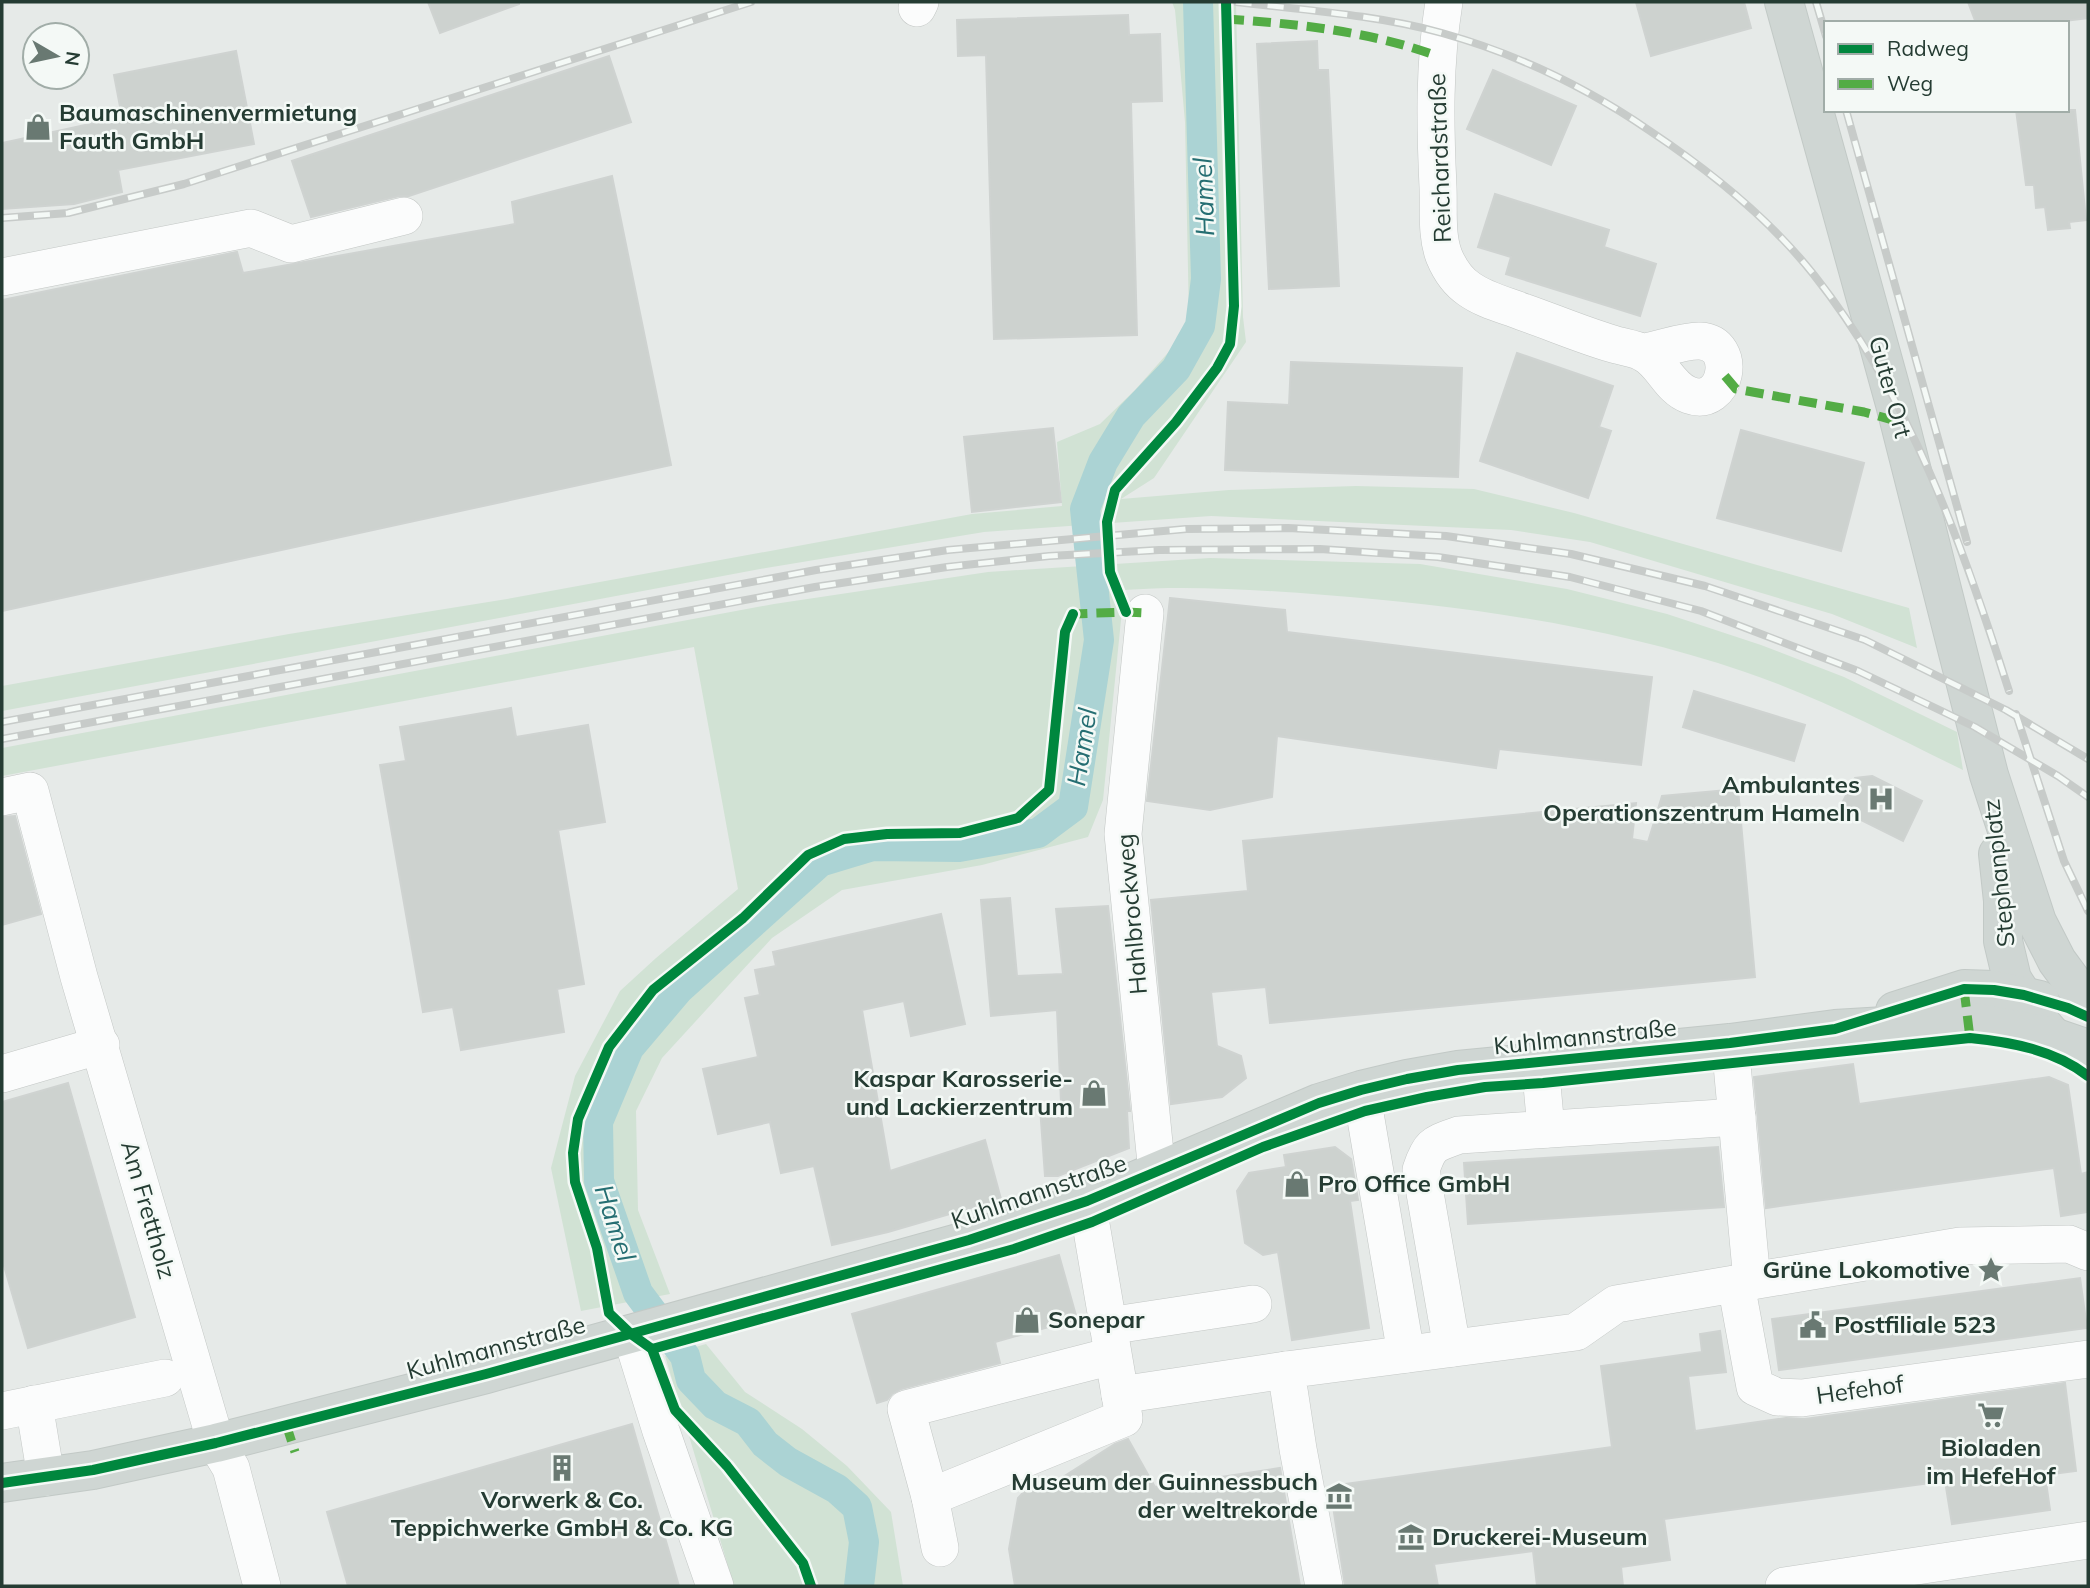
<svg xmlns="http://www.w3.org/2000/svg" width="2090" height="1588" viewBox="0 0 2090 1588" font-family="Mulish,sans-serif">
  <rect width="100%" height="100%" fill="#e6eae8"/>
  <g fill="#d1e2d4">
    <path d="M1172,2H1236L1243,317L1246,342L1154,478L1121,499L1229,490L1356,486L1474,489L1574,513L1909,608L1917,648L1832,614L1590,542L1511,530L1211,516L984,532L766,568L2,711V686L289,634L507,599L972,514L1062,506L1057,442L1100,424L1135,390L1181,338L1189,319L1185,122L1175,10Z"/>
    <path d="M1210,558L1420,564L1567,589L1667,614L1761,645L1844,677L1957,732L1963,770C1891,735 1821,698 1745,672C1610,626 1467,606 1325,595C1258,590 1190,585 1124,590L1103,800L1088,837L982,865L842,890L772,938L662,1058L636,1111L638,1210L670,1294L581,1311L551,1168L575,1076L620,991L656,958L738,889L694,647L2,776V748L774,604L988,572Z"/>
    <path d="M706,1344L745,1392L802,1429L847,1466L891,1512L903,1586H734L665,1356Z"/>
  </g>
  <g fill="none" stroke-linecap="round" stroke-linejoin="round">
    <path stroke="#abd3d4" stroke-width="30" d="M859,1586L864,1542L857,1507L837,1489L788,1462L765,1444L748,1422L715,1405L691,1380L685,1356L638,1293L599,1181L598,1122L629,1048L679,989L820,862L873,846L959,847L1038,833L1073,807L1099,640L1085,509L1103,462L1131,416L1176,369L1200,326L1206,279L1198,2"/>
  </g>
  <g fill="#cdd2cf" stroke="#cfd3d1" stroke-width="2">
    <path d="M428,2H519V4L440,33Z"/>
    <path d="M1636,2H1744L1751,28L1651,56Z"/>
    <path d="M1968,2H2088V18L2048,23H1976Z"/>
    <path d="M1128,15L1129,35L1160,34L1162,101L1131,102L1137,335L994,339L986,55L958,56L957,20Z"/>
    <path d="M1317,41L1318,70H1328L1339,286L1269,289L1257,44Z"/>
    <path d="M236,51L254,144L118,170L122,192L74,204L2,209V143L122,117L114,75Z"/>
    <path d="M609,56L631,122L409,196H399L311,217L292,161Z"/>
    <path d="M1493,70L1576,106L1551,165L1467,129Z"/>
    <path d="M2016,110H2075L2086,220L2069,222L2070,228L2048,230L2045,207L2036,208L2034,185H2026Z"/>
    <path d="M612,176L671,465L2,611V300L237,252L243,273L515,224L512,202Z"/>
    <path d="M1495,194L1609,230L1604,247L1656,264L1640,316L1506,274L1511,257L1478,247Z"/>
    <path d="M1517,353L1613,386L1599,427L1611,431L1588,498L1480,461Z"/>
    <path d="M1291,362L1462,368L1458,477L1225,470L1228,402L1289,405Z"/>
    <path d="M1053,428L1061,502L972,512L964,437Z"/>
    <path d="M1741,430L1864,463L1841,551L1717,518Z"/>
    <path d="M1170,598L1285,610L1287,632L1652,677L1641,765L1499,749L1496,768L1277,736L1272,797L1210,810L1147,801Z"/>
    <path d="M1694,691L1805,725L1794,761L1683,727Z"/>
    <path d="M511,708L516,737L588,725L605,822L558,830L584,984L557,989L564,1032L461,1050L453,1007L423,1012L380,765L406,761L400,727Z"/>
    <path d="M1872,776L1922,801L1903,841L1839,809L1855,778Z"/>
    <path d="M1738,789L1755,977L1270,1023L1266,987L1211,992L1217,1046L1241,1056L1246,1078L1222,1097L1171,1104L1151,900L1248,891L1243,841L1636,803L1632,839L1648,842L1662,796Z"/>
    <path d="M15,816L41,914L2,925V817Z"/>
    <path d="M1010,898L1017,976L1063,974L1056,909L1108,906L1130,1111H1127L1129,1148L1058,1176H1045L1040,1107L1061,1102L1057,1010L991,1016L981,900Z"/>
    <path d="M941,914L965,1024L911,1036L904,1001L862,1010L890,1171L985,1140L1001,1199L888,1232L832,1245L814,1166L781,1173L770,1122L718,1134L703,1069L758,1057L745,998L760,995L755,970L776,966L773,952Z"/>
    <path d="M1853,1064L1859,1104L2049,1077L2068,1085L2081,1174L2088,1172V1212L2061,1216L2054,1168L1766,1208L1754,1077Z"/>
    <path d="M68,1083L135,1317L28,1348L2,1259V1102Z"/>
    <path d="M1335,1147L1351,1159L1358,1200L1350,1201L1369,1328L1292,1340L1278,1252L1263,1255L1245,1243L1237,1191L1249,1173L1286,1167L1284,1155Z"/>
    <path d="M1718,1147L1724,1207L1468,1224L1464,1163Z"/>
    <path d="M1059,1255L1077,1319L995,1342L1000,1363L901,1389L892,1394L887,1400L877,1403L852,1314Z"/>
    <path d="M2080,1278L2087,1328L1779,1370L1772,1319Z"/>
    <path d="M1720,1331L1726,1372L1688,1376L1695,1431L1786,1418L1805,1419L2065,1383L2076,1471L2045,1475L2050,1510L1952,1524L1945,1481L1664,1519L1670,1560L1621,1567L1623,1586H1537L1533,1551L1434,1564L1438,1586H1345L1330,1486L1612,1447L1601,1366L1702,1352L1700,1334Z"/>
    <path d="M632,1424L679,1586H348L327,1512Z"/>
    <path d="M1128,1439L1155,1487L1280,1468L1300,1586H1015L1009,1549L1018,1498L1038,1477L1044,1489L1115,1444Z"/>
  </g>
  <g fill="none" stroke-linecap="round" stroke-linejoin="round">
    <defs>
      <g id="minor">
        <path d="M1444,2C1434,64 1435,124 1438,187C1439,209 1436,235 1444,256C1449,268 1457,281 1469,289C1484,300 1505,305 1523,312C1552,322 1582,335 1613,344C1622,347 1634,348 1643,353C1662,362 1669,388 1689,395C1727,409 1739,343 1700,341C1684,340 1660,350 1643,352"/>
        <path d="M917,8L920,2"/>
        <path d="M2,277L251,228L291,244L404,216"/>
        <path d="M1145,613L1123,834L1157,1173"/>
        <path d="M2,797L30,791L79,977L216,1443L231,1468L262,1586"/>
        <path d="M1730,1043L1752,1281"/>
        <path d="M1540,1063L1546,1129"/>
        <path d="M2,1074L101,1045"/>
        <path d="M1361,1090L1406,1354"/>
        <path d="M1736,1284L1755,1387L1777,1397L1802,1398L2088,1359"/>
        <path d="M1108,1326L1253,1304"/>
        <path d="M631,1334L661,1431L715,1586"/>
        <path d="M1452,1348L1421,1170C1430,1143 1434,1144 1459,1135L1737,1117"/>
        <path d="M1120,1395L1286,1370"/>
        <path d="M34,1404L46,1477"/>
        <path d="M2,1411L165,1378"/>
        <path d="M930,1497L1124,1418L1087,1201"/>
        <path d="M940,1548L930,1497L906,1409L1112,1356"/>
        <path d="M1324,1586L1298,1449L1286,1370L1576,1332L1616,1304L1960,1246L2069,1244L2088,1252"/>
        <path d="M1784,1586L2088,1540"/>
      </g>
      <g id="major">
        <path d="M1784,2L1895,404L1989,775L2037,922L2057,961L2088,1003"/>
        <path d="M1998,854L2003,901V941L2012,979L2036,1017L2053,1037"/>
        <path d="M1895,1011L1964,989L1994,990L2040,1000"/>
        <path d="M2,1483L93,1470L216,1443L486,1374L969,1240L1087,1201L1319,1103L1361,1090L1407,1079L1458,1070L1730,1043L1835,1029L1968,1021L2053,1037L2088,1049"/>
      </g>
    </defs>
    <use href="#minor" stroke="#c3c7c5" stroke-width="38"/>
    <use href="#major" stroke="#c2c9c6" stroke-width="40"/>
    <use href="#minor" stroke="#fbfcfc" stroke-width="37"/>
    <use href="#major" stroke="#cfd6d3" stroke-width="38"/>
    <defs>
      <g id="rail">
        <path d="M1236,2C1303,10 1378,15 1442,33C1517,54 1586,87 1650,131C1710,171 1769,218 1814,275C1910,396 1963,546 2009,691"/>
        <path d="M1816,2L1826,36"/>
        <path d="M1846,110L1967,542"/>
        <path d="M2,218L68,213L184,184L751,2"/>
        <path d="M2016,714L2064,861L2088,911"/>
        <path d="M2,722L816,570L948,550L1186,529L1288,528L1446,536L1571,554L1705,586L1865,640L2006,710L2088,759"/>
        <path d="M2,739L815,587L947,567L1049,556L1159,550L1320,549L1438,557L1570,577L1701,611L1858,671L1975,727L2058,776L2088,797"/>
      </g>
    </defs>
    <use href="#rail" stroke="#c7cbc9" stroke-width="8"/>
    <use href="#rail" stroke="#f4f9f6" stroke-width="5" stroke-dasharray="16" stroke-linecap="butt"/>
    <g stroke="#53ac45" stroke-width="9" stroke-dasharray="18 9" stroke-linecap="butt">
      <path d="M1226,19C1298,24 1369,31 1437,56"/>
      <path d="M1725,376L1736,389L1864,412L1900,422"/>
      <path d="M1071,617L1073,614L1126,612L1145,613"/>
      <path d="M1964,989L1970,1038"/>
      <path d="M286,1424L295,1452"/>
    </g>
    <defs>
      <g id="cycleway">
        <path d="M1126,612L1110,572L1107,522L1115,490L1176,422L1217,368L1230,344L1234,306L1226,2"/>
        <path d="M652,1349L1014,1249L1092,1222L1263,1147L1365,1111L1427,1097L1485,1087L1543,1083L1970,1038C2011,1042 2055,1050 2088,1076"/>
        <path d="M2,1483L93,1470L216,1443L486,1374L969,1240L1087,1201L1319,1103L1361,1090L1407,1079L1458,1070L1730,1043L1835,1029L1964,989L1994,990L2024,995L2068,1008L2088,1017"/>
        <path d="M811,1586L803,1563L727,1466L675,1410L652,1349L631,1334L609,1313L597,1248L575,1182L573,1153L578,1119L609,1047L653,990L743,918L808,855L844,839L887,834L960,833L1018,818L1049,790L1065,632L1073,614"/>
      </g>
    </defs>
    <use href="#cycleway" stroke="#f4f9f6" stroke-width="15"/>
    <use href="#cycleway" stroke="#00873e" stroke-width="10"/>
  </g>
  <defs>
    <symbol id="shop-bare" viewBox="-9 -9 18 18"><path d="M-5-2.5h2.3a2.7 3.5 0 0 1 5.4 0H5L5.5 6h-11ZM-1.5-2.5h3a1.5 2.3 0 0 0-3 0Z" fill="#697972" stroke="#f4f9f6" stroke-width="2.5" paint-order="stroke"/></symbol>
    <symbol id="hospital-bare" viewBox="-9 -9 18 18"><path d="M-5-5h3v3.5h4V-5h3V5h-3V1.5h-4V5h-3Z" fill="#697972" stroke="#f4f9f6" stroke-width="2.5" paint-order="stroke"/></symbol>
    <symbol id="sight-bare" viewBox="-9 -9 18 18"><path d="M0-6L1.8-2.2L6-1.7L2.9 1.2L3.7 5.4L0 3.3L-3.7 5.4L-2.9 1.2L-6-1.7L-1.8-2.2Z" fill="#697972" stroke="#f4f9f6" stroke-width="2.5" paint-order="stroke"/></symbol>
    <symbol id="civic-bare" viewBox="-9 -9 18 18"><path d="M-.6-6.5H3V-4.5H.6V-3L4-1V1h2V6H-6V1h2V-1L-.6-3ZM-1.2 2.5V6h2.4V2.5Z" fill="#697972" stroke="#f4f9f6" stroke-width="2.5" paint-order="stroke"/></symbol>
    <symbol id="supermarket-bare" viewBox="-9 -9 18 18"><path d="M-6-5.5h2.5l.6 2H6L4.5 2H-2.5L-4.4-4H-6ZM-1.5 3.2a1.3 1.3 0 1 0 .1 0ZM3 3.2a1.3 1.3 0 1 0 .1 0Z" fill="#697972" stroke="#f4f9f6" stroke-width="2.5" paint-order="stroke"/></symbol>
    <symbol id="building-bare" viewBox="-9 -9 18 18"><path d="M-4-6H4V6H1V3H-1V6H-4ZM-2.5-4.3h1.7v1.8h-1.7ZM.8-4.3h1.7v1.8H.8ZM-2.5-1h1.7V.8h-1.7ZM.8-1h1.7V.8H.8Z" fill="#697972" stroke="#f4f9f6" stroke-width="2.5" paint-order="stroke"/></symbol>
    <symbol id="museum-bare" viewBox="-9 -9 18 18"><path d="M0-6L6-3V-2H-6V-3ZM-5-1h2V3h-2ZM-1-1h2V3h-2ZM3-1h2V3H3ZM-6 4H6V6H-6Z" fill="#697972" stroke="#f4f9f6" stroke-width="2.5" paint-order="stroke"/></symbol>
  </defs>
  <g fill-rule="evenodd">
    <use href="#shop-bare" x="19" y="108" width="38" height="38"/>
    <use href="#hospital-bare" x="1862" y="780" width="38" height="38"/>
    <use href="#shop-bare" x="1075" y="1074" width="38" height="38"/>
    <use href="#shop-bare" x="1278" y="1165" width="38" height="38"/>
    <use href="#sight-bare" x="1972" y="1251" width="38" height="38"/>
    <use href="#shop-bare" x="1008" y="1301" width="38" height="38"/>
    <use href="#civic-bare" x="1794" y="1306" width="38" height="38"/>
    <use href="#supermarket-bare" x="1972" y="1396" width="38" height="38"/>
    <use href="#building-bare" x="543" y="1449" width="38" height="38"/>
    <use href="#museum-bare" x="1320" y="1477" width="38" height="38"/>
    <use href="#museum-bare" x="1392" y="1518" width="38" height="38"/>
  </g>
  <g text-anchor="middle" stroke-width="5" stroke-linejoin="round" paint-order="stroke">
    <g font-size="24" font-weight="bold" fill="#253c33" stroke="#f4f9f6" text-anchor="start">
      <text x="59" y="121">Baumaschinenvermietung<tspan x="59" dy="28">Fauth GmbH</tspan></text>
      <text x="1860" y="793" text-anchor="end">Ambulantes<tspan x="1860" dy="28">Operationszentrum Hameln</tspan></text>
      <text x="1073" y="1087" text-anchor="end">Kaspar Karosserie-<tspan x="1073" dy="28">und Lackierzentrum</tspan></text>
      <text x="1318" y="1192">Pro Office GmbH</text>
      <text x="1970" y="1278" text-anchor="end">Grüne Lokomotive</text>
      <text x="1048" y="1328">Sonepar</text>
      <text x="1834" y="1333">Postfiliale 523</text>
      <text x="1991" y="1456" text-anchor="middle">Bioladen<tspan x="1991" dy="28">im HefeHof</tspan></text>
      <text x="1318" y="1490" text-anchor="end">Museum der Guinnessbuch<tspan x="1318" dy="28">der weltrekorde</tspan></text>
      <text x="562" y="1508" text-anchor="middle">Vorwerk &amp; Co.<tspan x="562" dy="28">Teppichwerke GmbH &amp; Co. KG</tspan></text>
      <text x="1432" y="1545">Druckerei-Museum</text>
    </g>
    <g font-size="24" fill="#253c33" stroke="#f4f9f6">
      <text transform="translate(1440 158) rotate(-92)" y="8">Reichardstraße</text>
      <text transform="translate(1890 387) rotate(75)" y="8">Guter Ort</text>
      <text transform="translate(1999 873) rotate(-96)" y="8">Stephanplatz</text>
      <text transform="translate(1132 914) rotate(-95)" y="8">Hahlbrockweg</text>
      <text transform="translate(1585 1037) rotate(-6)" y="8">Kuhlmannstraße</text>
      <text transform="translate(1039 1192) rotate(-19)" y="8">Kuhlmannstraße</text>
      <text transform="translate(148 1210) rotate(74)" y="8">Am Frettholz</text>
      <text transform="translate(496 1348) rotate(-15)" y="8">Kuhlmannstraße</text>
      <text transform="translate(1860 1390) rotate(-8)" y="8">Hefehof</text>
    </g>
    <g font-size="26" font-style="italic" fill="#256e72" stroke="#f4f9f6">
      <text transform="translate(1204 197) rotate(-92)" y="9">Hamel</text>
      <text transform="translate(1082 747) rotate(-81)" y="9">Hamel</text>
      <text transform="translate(615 1223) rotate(72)" y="9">Hamel</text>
    </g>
  </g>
  <rect width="2090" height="1588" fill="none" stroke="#253c33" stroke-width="7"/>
  <rect x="1824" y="21" width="245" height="91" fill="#f4f9f6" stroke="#a1ada8" stroke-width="2"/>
  <rect x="1838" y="44" width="35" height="10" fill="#00873e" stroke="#a1ada8" stroke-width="2"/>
  <text x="1887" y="56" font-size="21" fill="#253c33">Radweg</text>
  <rect x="1838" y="79" width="35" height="10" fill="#53ac45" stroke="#a1ada8" stroke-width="2"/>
  <text x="1887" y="91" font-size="21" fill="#253c33">Weg</text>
  <g transform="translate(56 56) rotate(99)"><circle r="33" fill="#f4f9f6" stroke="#a1ada8" stroke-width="2"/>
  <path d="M0-5L12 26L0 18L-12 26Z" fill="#697972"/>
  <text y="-10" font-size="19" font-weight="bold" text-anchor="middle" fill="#253c33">N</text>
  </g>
</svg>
